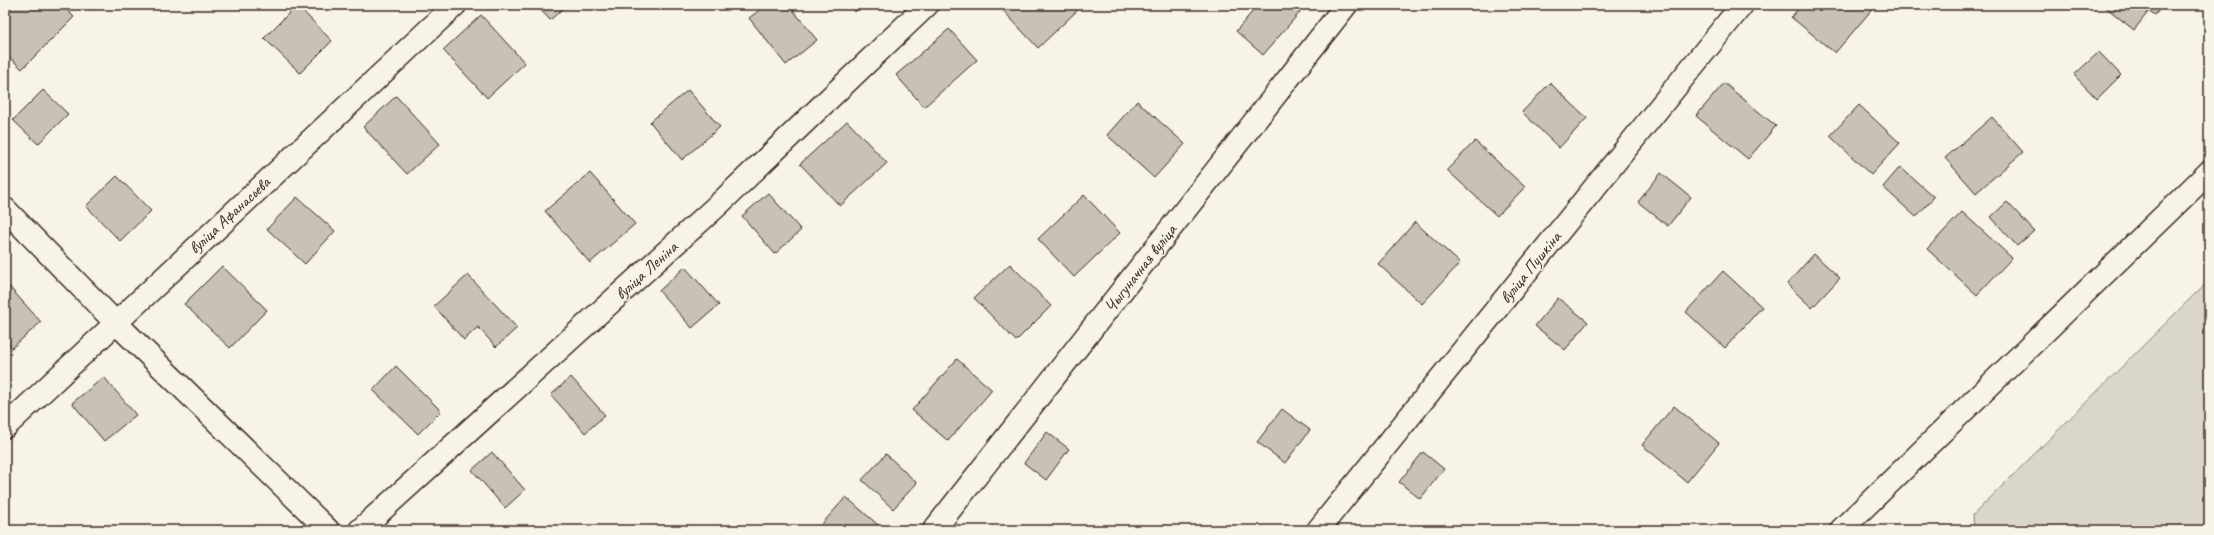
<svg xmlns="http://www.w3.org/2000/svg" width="2214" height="535" viewBox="0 0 2214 535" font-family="Caveat,sans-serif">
  <rect width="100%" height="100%" fill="#f7f3e8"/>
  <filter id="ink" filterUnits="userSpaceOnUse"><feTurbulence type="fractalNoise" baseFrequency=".025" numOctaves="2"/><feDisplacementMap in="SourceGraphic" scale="8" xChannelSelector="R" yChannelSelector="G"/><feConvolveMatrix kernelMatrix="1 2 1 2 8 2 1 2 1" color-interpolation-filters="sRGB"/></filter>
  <g filter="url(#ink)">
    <path fill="#dbd6cb" stroke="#8b8074" d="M2209,280V530H1974L1973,515Z"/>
    <g fill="#c8c1b6" stroke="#3b2a1e">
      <path d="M14,5H62L74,17L22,69L5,53V15Z"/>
      <path d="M297,5L332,41L300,73L264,38Z"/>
      <path d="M536,5H567L550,20Z"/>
      <path d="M766,5H789L817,40L786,65L749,18Z"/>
      <path d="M849,5H862L855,12Z"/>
      <path d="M998,5H1083L1038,48Z"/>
      <path d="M1258,5H1291L1300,12L1263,55L1236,31Z"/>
      <path d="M1802,5H1874L1875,6L1835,53L1791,17Z"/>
      <path d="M2103,5H2163L2155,15L2149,11L2134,30Z"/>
      <path d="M481,15L525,63L487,98L443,50Z"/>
      <path d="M949,29L977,60L924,107L896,75Z"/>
      <path d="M2099,52L2121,75L2097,99L2074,75Z"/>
      <path d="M1550,83L1587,118L1559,148L1522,112Z"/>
      <path d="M1724,83L1776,126L1748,159L1696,116Z"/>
      <path d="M43,90L68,114L38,144L13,120Z"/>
      <path d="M688,90L720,127L682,160L650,122Z"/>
      <path d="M396,96L440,144L407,174L363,127Z"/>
      <path d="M1137,101L1185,144L1154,178L1107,135Z"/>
      <path d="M1859,105L1900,143L1871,175L1830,136Z"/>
      <path d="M1992,117L2023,152L1976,193L1945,158Z"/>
      <path d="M847,121L887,163L840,206L800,164Z"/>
      <path d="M1475,141L1525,187L1497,216L1447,170Z"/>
      <path d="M1900,167L1934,197L1916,217L1883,187Z"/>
      <path d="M590,173L635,224L590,263L545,211Z"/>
      <path d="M1661,173L1691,197L1668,226L1638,202Z"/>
      <path d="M117,176L151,211L120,241L86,206Z"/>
      <path d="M768,193L801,230L775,254L742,216Z"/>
      <path d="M1084,195L1120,233L1074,277L1038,239Z"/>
      <path d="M297,197L335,231L305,264L267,229Z"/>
      <path d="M2007,202L2034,231L2017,246L1991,217Z"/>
      <path d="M1962,212L2012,258L1977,295L1927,249Z"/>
      <path d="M1415,222L1460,263L1422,304L1378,264Z"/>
      <path d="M1814,254L1840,278L1812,308L1787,284Z"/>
      <path d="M1010,264L1051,306L1016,341L974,298Z"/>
      <path d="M222,266L267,310L230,348L184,304Z"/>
      <path d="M685,267L719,305L692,328L659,291Z"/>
      <path d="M1723,271L1762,307L1725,348L1686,312Z"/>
      <path d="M468,275L517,328L496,347L478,327L464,340L434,306Z"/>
      <path d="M5,282L41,322L12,348L5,340Z"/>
      <path d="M1558,298L1588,322L1565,350L1535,326Z"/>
      <path d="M957,359L992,390L948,441L912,410Z"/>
      <path d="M396,366L441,411L418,434L373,390Z"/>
      <path d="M104,377L136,415L104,441L72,403Z"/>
      <path d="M571,377L605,415L585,433L551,395Z"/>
      <path d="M1674,406L1719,443L1687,482L1642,445Z"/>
      <path d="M1282,409L1310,430L1285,463L1257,442Z"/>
      <path d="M1047,432L1069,449L1046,480L1024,463Z"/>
      <path d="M492,452L525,490L505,508L472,470Z"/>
      <path d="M1423,452L1444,469L1420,499L1399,482Z"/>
      <path d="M886,454L917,483L893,509L862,480Z"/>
      <path d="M846,497L884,530H824L820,526Z"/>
    </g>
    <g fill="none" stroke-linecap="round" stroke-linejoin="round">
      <defs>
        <g id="minor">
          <path d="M5,209L115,322L328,530"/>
          <path d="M5,427L455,5"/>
          <path d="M360,530L719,204L927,5"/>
          <path d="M934,530L1346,5"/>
          <path d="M1318,530L1742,5"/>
          <path d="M1841,530L2209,172"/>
        </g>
      </defs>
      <use href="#minor" stroke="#3b2a1e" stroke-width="25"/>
      <use href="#minor" stroke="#f7f3e8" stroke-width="22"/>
    </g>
  </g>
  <g text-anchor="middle" stroke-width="3" stroke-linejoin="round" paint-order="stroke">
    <g font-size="17" fill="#3b2a1e" stroke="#f7f3e8">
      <text transform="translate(229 215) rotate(-43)" y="6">вуліца Афанасьева</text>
      <text transform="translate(1530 267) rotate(-51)" y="6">вуліца Пушкіна</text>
      <text transform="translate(1140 268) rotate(-52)" y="6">Чыгуначная вуліца</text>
      <text transform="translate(646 270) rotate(-42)" y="6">вуліца Леніна</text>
    </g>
  </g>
  <rect width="2214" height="535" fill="none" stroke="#f7f3e8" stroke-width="20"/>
  <rect x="10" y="10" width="2194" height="515" fill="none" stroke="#3b2a1e" stroke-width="1.5" filter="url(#ink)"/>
</svg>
